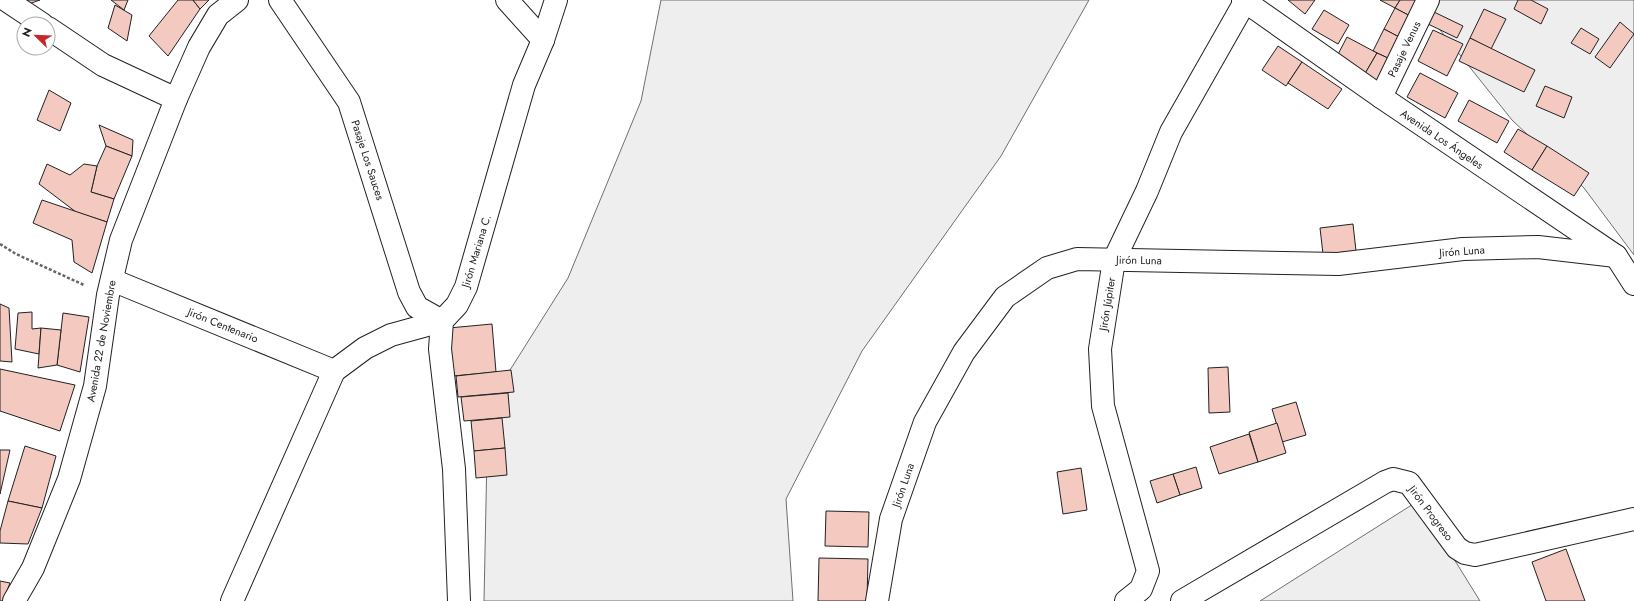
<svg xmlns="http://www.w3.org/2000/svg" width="1634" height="601" viewBox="0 0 1634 601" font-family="Jost,sans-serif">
  <rect width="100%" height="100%" fill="#fff"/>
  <g fill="#eee" stroke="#6f6f6f">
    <path d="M661,0H1089L1001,156L862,351L786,499L793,601H484L488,405L568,278L641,101Z"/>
    <path d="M1416,0H1634V255L1584,188L1512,120Z"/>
    <path d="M1418,501L1480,601H1260Z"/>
  </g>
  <g fill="#f3c9c0" stroke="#222">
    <path d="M15,0H40L23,6Z"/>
    <path d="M111,0H128L124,10Z"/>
    <path d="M178,0H193L200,9L168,56L149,36Z"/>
    <path d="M193,0H209L200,9Z"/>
    <path d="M1288,0H1315L1305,14Z"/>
    <path d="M1380,0H1400L1395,8Z"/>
    <path d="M1400,0H1421L1412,17L1395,8Z"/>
    <path d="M1518,0H1531L1548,9L1541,24L1514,9Z"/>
    <path d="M115,5L132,15L127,41L108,28Z"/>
    <path d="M1395,8L1412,17L1401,38L1384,29Z"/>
    <path d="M1484,9L1506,19L1491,49L1470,38Z"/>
    <path d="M1324,10L1349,25L1338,44L1312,29Z"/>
    <path d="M1434,12L1463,26L1457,38L1428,24Z"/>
    <path d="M1620,22L1634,34L1610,68L1595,57Z"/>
    <path d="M1581,28L1599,39L1590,54L1571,43Z"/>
    <path d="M1384,29L1401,38L1390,59L1373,51Z"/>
    <path d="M1433,30L1463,44L1447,76L1418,61Z"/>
    <path d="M1347,37L1377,53L1363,77L1334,62Z"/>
    <path d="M1470,38L1535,70L1524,92L1459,61Z"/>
    <path d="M1278,46L1302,62L1286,86L1262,70Z"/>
    <path d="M1377,53L1390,59L1376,84L1363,77Z"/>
    <path d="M1302,62L1342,89L1328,109L1288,83Z"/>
    <path d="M1420,73L1458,93L1445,118L1407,97Z"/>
    <path d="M1545,86L1572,97L1564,118L1536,106Z"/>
    <path d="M49,90L71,103L60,131L37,120Z"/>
    <path d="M1469,100L1509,121L1497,143L1458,121Z"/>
    <path d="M99,125L133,140L132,156L106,146Z"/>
    <path d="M1518,129L1547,146L1532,170L1504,152Z"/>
    <path d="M106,146L132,156L114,199L91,192L97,166Z"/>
    <path d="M1547,146L1589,173L1574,196L1532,170Z"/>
    <path d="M47,164L70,175L84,164L97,166L91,192L114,199L107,222L76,212L39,184Z"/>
    <path d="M42,200L107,222L92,273L74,262L72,240L33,223Z"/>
    <path d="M1353,224L1356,251L1323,254L1320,228Z"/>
    <path d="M0,304L9,308L12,362L0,361Z"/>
    <path d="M32,312V329L41,328L39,354L15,349L18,313Z"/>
    <path d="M63,313L89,317L80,372L57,365Z"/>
    <path d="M492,324L496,372L453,376L449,328Z"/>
    <path d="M41,328L61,330L57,365L38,368Z"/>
    <path d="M1228,367L1230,412L1209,413L1208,368Z"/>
    <path d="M0,369L75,385L60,431L0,411Z"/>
    <path d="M511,370L514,392L458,397L456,376Z"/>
    <path d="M508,393L510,417L464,421L461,397Z"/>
    <path d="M1296,402L1306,435L1282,442L1272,409Z"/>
    <path d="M502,418L505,448L474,451L471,421Z"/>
    <path d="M1277,423L1286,453L1258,462L1249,432Z"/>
    <path d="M1249,434L1258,462L1219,474L1210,447Z"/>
    <path d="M25,446L56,456L42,508L8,501Z"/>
    <path d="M505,448L507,475L476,478L474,451Z"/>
    <path d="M0,450H10L0,494Z"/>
    <path d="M1196,467L1202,488L1180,495L1173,474Z"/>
    <path d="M1081,468L1087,510L1063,514L1057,472Z"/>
    <path d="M1173,474L1180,495L1157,503L1150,481Z"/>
    <path d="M8,501L42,508L28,544L0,543V531Z"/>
    <path d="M826,511L869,512L868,547L825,546Z"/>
    <path d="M1566,549L1585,601H1546L1532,562Z"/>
    <path d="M819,558L868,559L867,601H818Z"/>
    <path d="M0,581L10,583L3,601H0Z"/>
  </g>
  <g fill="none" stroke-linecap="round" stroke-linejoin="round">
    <defs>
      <g id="minor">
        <path d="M6,0L42,24"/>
        <path d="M280,0L349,102L409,292L417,307L442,321"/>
        <path d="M507,0L543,40"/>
        <path d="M1243,0L1381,97L1616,256L1634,284"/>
        <path d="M48,28L103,65L176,99"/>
        <path d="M1381,97L1428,0"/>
        <path d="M112,280L334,371"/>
        <path d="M14,601L33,568L69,479L95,386L108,295L121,240L176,99L199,47L218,15L237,0"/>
        <path d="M232,601L334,371L365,348L391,335L442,321"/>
        <path d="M459,601L454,469L440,349L442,321L457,305L466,287L524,85L543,40L556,0"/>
        <path d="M877,601L891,519L925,422L964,352L1005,297L1047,268L1077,259L1338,264L1463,249L1538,247L1616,256"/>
        <path d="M1126,601L1141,589L1148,571L1103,406L1100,349L1114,260L1147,191L1171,132L1246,0"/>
        <path d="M1182,601L1385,482L1393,479L1409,483L1457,548L1465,553L1475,555L1634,519"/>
      </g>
    </defs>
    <use href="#minor" stroke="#222" stroke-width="24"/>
    <path stroke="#646464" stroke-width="2.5" stroke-dasharray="3 2" stroke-linecap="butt" d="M0,244L16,254L84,285"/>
    <use href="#minor" stroke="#fff" stroke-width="22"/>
  </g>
  <g text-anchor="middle" stroke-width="3" stroke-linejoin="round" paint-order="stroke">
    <g font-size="11" fill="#222" stroke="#fff">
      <text transform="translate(1404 49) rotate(-64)" y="4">Pasaje Venus</text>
      <text transform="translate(1442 139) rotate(34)" y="4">Avenida Los Ángeles</text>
      <text transform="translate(368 160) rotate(72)" y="4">Pasaje Los Sauces</text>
      <text transform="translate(476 251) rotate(-73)" y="4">Jirón Mariana C.</text>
      <text transform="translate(1462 251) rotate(-4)" y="4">Jirón Luna</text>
      <text transform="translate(1139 260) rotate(1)" y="4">Jirón Luna</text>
      <text transform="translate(1107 304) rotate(-81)" y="4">Jirón Júpiter</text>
      <text transform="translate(223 325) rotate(22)" y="4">Jirón Centenario</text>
      <text transform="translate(101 341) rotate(-80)" y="4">Avenida 22 de Noviembre</text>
      <text transform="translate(903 485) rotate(-71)" y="4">Jirón Luna</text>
      <text transform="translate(1431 513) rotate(53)" y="4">Jirón Progreso</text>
    </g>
  </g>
  <g transform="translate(36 36) rotate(293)"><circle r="19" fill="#ffffff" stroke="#a7a7a7"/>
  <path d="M0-3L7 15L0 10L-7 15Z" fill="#c62828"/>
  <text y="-6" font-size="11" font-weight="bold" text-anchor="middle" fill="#222222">N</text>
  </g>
</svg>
